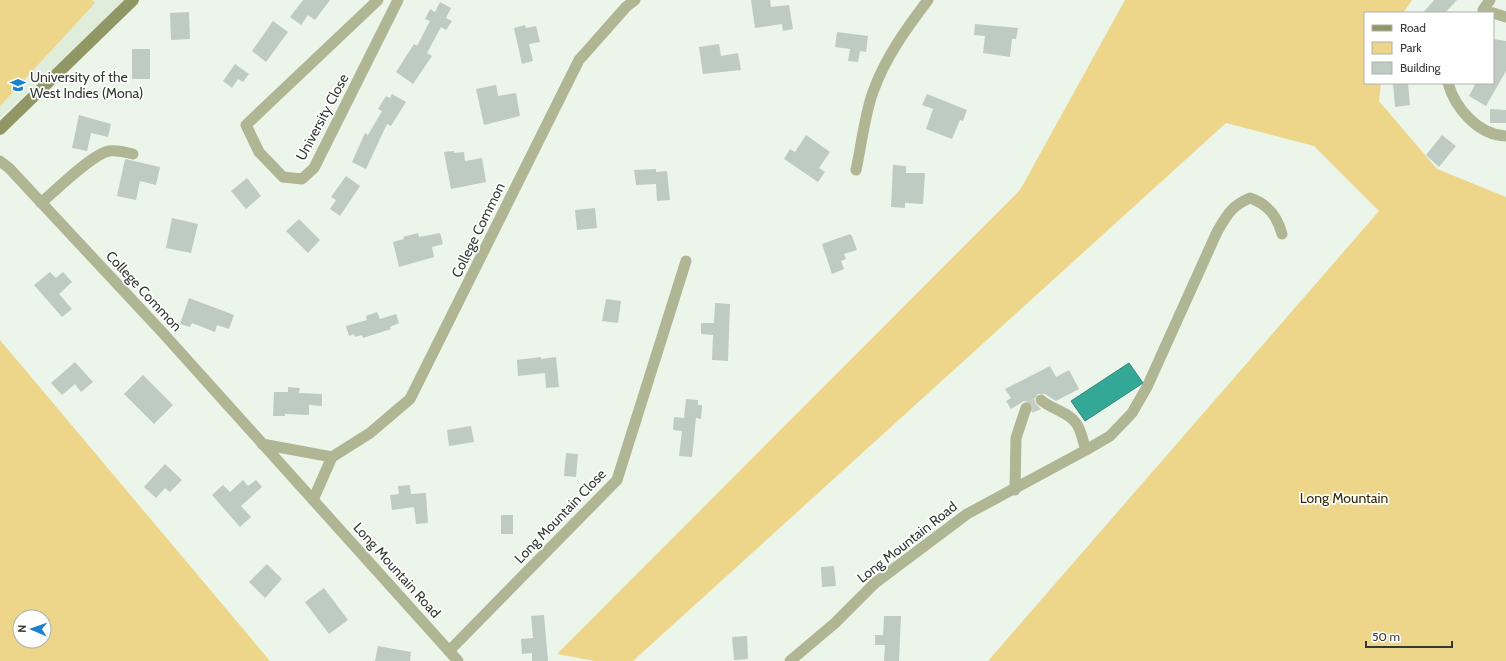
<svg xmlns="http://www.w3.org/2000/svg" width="1506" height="661" viewBox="0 0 1506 661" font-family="Cabin,sans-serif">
  <rect width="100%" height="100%" fill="#ecf5e9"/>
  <path fill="#dfedda" d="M0,0H126L0,118Z"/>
  <g fill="#edd68a" fill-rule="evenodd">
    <path d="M0,0H92L95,3L0,106Z"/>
    <path d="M1125,0H1412L1403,13H1365V83H1381L1379,101L1437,169L1506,197V661H988L1379,211L1314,146L1226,123L633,661H595L557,654L1020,190Z"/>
    <path d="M0,340L270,661H0ZM20,617H44V641H20Z"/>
  </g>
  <path fill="#33a897" stroke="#348779" d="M1129,363L1143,383L1085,421L1071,401Z"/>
  <g fill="#becbc3">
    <path d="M303,0H330L315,20L308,15L301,25L290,17Z"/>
    <path d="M751,0H770L771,7L789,5L793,29L783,31L782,24L755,28Z"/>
    <path d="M1434,0H1457L1445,13H1423Z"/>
    <path d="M440,2L451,8L446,18L452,21L446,30L441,27L427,53L432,56L413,84L396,72L414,44L417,46L430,21L425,19L430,9L435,12Z"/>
    <path d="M189,12L190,39L171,40L170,13Z"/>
    <path d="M273,21L288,32L266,62L252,51Z"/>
    <path d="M975,24L1018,28L1016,39H1012L1010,57L983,53L985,36L974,35Z"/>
    <path d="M525,25L526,28L536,26L540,42L529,44L533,61L522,64L514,28Z"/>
    <path d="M837,32L868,36L866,52L860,51L858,62L848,61L850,49L835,47Z"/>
    <path d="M1493,39L1506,41V71L1486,106L1469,96L1476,83H1493Z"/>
    <path d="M719,44L721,56L738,53L741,70L703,74L699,47Z"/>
    <rect x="132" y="49" width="18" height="30"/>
    <path d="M235,64L249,74L243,82L238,79L232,88L223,81Z"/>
    <path d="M1393,83H1408L1410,105L1395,107Z"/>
    <path d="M496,85L498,96L516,93L520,116L484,125L476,89Z"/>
    <path d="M392,94L406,102L391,126L387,124L366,169L352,162L365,133L368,135L382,111L378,109L386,96L390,98Z"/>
    <path d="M927,94L967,110L963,121L960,120L952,139L926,129L933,109L922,105Z"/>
    <path d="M1490,109L1506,110V123H1490Z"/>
    <path d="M79,115L111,124L108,137L91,133L87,151L72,148Z"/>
    <path d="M806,135L830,152L819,168L825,172L818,182L784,159L790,149L795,152Z"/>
    <path d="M1442,135L1456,146L1439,167L1426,155Z"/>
    <path d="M454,151V153L464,152L465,161L482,158L486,182L451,189L444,152Z"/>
    <path d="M125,159L160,167L156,185L140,181L136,200L117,196Z"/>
    <path d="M893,165L906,166V173H925L923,204L905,203V208L891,207Z"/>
    <path d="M656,169V172L667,171L670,200L657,201L656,184L636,185L634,170Z"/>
    <path d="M346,176L360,186L340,216L330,209L336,200L331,197Z"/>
    <path d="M247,178L261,196L246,209L231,191Z"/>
    <path d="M595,208L597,228L577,230L575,210Z"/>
    <path d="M172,218L198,224L191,253L166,248Z"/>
    <path d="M299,219L320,240L308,253L286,231Z"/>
    <path d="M418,233L419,237L440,233L443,244L432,247L434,257L399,267L393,242L404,239L403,237Z"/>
    <path d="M850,234L852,236L857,250L844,254L846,259L841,261L844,269L832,274L822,244Z"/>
    <path d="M50,272L56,278L63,272L72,282L59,294L72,309L62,317L34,285Z"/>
    <path d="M189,298L234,315L229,329L217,325L215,332L192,323L190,327L180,324Z"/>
    <path d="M606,299L621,301L618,323L602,321Z"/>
    <path d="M715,303L730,304L728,361L712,360L713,335L701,334V323H714Z"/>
    <path d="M377,312L380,319L396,314L399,323L390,327L391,329L363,338L362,335L355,337L354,334L349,336L346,326L367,320L366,316Z"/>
    <path d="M541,357V359L556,357L559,387L546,388L545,373L518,376L517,360Z"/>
    <path d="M75,362L93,382L81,392L75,384L62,395L51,383Z"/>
    <path d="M1050,366L1056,377L1069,370L1079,389L1056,401L1045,394H1038L1034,399V402L1041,409L1032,413L1033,406L1028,401H1024L1011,409L1006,401L1011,398L1005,389Z"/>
    <path d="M143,375L173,405L154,424L124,394Z"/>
    <path d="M288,387L300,388L299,393L322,394V406L309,405V415L285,414V416H273L274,392H288Z"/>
    <path d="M686,399L698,400V405H702L701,419L696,418L692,457L679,456L682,431L673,430L674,417L684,418Z"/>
    <path d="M471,426L474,442L449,446L447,430Z"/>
    <path d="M566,453L578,454L576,477L564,476Z"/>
    <path d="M165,464L182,480L170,492L165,488L156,498L144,487Z"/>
    <path d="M243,480L248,486L256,480L262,487L241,506L251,517L240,527L212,495L223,485L230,492Z"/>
    <path d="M410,485L411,494L426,493L428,523L416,524L414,507L392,510L390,495L399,494L398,486Z"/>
    <rect x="501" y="515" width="12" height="19"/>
    <path d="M267,564L282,579L265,598L249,582Z"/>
    <path d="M834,566L836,586L822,587L821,567Z"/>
    <path d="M324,588L348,620L329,634L305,602Z"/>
    <path d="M544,615L548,661H532V653L522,654L521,639L533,638L531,616Z"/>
    <path d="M884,616H901L899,661H884L885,645H875V635H883Z"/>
    <path d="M747,636L748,659L734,660L732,637Z"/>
    <path d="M378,646L411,652L410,661H375Z"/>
  </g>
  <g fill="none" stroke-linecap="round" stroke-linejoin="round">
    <path stroke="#c7cfc5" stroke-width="11" stroke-dasharray="11 5.5" stroke-linecap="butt" d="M1026,408L1041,400"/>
    <g stroke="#b0b593" stroke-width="11">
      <path d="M378,0L246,125L259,152L283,177L302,179L314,168L398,0"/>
      <path d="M1490,0L1483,10L1492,13"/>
      <path d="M1493,13L1506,17"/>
      <path d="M1448,83C1455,108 1478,135 1506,136"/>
      <path d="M0,161L9,168L162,332L458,661"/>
      <path d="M856,170C861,147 865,113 873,92C885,58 906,29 928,0"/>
      <path d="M41,203C55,191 92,154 109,151C117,150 125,152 133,154"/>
      <path d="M262,444L332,457"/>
      <path d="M1086,450L1110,436L1132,413L1147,387L1217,232C1227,215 1231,206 1250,198C1268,204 1277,216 1282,234"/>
      <path d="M1015,490L1016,438L1026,408"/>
      <path d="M313,500L332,457L370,433L410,399L579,60L626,7L635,0"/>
      <path d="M449,651L617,480L686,261"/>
      <path d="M790,661L835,623L875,583L967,514L1086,450C1083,442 1081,429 1076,423C1068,412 1051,409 1041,400"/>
    </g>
    <path stroke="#909764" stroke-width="12" d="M0,129L133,0"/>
  </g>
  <defs>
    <symbol id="university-bare" viewBox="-9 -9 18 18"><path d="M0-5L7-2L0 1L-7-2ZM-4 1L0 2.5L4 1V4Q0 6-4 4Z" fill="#1d81cd" stroke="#fff" stroke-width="2.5" paint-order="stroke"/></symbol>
  </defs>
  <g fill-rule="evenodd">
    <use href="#university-bare" x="7" y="74" width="22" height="22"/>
  </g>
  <g text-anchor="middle" stroke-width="3.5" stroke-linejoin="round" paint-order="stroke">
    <g font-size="14" fill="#353934" stroke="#fff" text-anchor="start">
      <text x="30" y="82">University of the<tspan x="30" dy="16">West Indies (Mona)</tspan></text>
    </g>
    <g font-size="14" fill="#353934" stroke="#fff">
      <text transform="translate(322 117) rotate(-62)" y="5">University Close</text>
      <text transform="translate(478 230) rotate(-64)" y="5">College Common</text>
      <text transform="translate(144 291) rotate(47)" y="5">College Common</text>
      <text transform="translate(560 516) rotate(-46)" y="5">Long Mountain Close</text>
      <text transform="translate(907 542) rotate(-38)" y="5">Long Mountain Road</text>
      <text transform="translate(397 570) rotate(48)" y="5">Long Mountain Road</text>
    </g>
    <g font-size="14" fill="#342a05" stroke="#fff">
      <text x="1344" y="503">Long Mountain</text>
    </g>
  </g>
  <rect x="1364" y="12" width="130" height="72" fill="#ffffff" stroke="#aeb0ae"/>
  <rect x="1372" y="25" width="20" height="6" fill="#909764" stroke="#aeb0ae"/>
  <text x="1400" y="32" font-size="12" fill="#353934">Road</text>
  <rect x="1372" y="42" width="20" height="12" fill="#edd68a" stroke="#aeb0ae"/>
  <text x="1400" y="52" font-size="12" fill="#353934">Park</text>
  <rect x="1372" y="62" width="20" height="12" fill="#becbc3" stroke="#aeb0ae"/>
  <text x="1400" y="72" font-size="12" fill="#353934">Building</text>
  <g transform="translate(32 629) rotate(272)"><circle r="19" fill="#ffffff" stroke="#aeb0ae"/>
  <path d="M0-3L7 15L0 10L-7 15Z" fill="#1d81cd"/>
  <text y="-6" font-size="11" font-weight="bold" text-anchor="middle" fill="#353934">N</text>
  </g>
  <path d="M1366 641v6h86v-6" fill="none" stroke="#353934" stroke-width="2"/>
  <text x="1372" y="641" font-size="12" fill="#353934" stroke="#ffffff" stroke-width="3" paint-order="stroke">50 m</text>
</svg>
